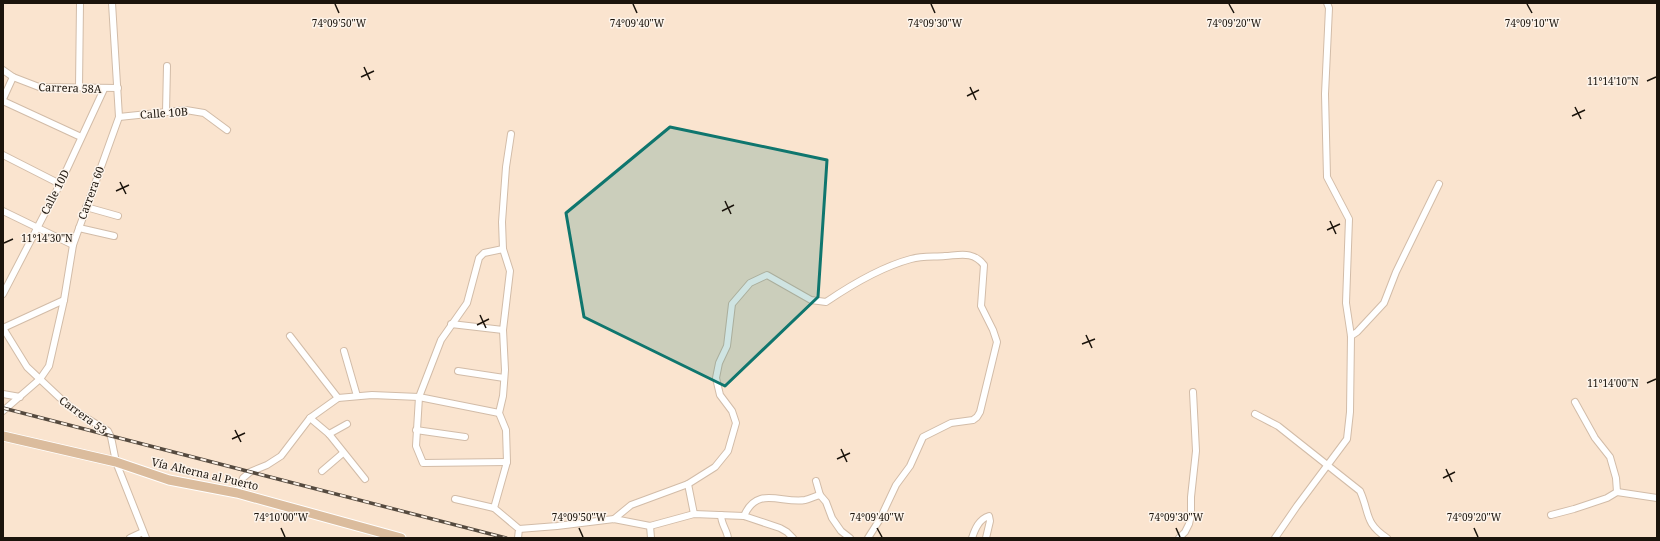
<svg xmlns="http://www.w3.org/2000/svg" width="1660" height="541" viewBox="0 0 1660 541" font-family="'Noto Serif',serif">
  <rect width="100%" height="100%" fill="#fae4cf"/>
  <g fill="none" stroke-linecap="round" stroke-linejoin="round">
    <defs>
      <g id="minor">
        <path d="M3,70L13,77L39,87L118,88"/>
        <path d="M79,87L80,3"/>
        <path d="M3,99L13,77"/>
        <path d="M3,101L81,137"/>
        <path d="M166,112L167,66"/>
        <path d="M119,117L186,110L204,113L227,130"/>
        <path d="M511,134L506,167L502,222L503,249L510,271L503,330L505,370L503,396L499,413L506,430L507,462L494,508L519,529L518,538"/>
        <path d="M3,155L60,184"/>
        <path d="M86,207L118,216"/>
        <path d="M3,211L73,245"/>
        <path d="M79,228L114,236"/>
        <path d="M503,249L484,253L479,258L467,303L441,340L419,397L416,446L423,463L507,462"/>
        <path d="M3,294L60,184L104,89"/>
        <path d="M451,324L503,330"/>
        <path d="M3,328L27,367L60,398L78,413L108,431L111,437L116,462L146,538"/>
        <path d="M3,328L64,300"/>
        <path d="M290,336L338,398"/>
        <path d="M1351,336L1357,332L1384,303L1396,272L1439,184"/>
        <path d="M344,351L357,396"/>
        <path d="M458,371L504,378"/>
        <path d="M3,394L20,397"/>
        <path d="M1575,402L1595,438L1610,457L1616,478L1617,492"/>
        <path d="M3,411L40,379L49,366L64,300L73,245L119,117L112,3"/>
        <path d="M1255,414L1278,426L1360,491C1370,513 1364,523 1387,538"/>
        <path d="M310,418L329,434L365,479"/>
        <path d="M416,430L465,437"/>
        <path d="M329,434L347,424"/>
        <path d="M322,471L343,453"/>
        <path d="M816,481L820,495L826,502L832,518L841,531L850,538"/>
        <path d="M688,484L694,514"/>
        <path d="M237,493L243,478L250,472L267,465L281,456L310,418L338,398L372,395L419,397L499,413"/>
        <path d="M455,499L494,508"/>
        <path d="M721,515C721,524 727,530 728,538"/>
        <path d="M1551,515L1574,509L1607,498L1617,492L1657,498"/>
        <path d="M744,516C757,485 782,504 805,500C810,499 815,496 820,495"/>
        <path d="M614,519L631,505L688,484L715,467L728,451L736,423L732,411L720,395L716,378L719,363L727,346L732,304L750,283L767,275L811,300L826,302C851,285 881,267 911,259C922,256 934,257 945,256C961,255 973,251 984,265L981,306L993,330L997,342L980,412L977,417L973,420L951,423L923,437L910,466L896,485L880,519L868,538"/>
        <path d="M650,526L651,538"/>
        <path d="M519,529L557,526L614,519L650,526L694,514L744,516L780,528L787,532L793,538"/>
        <path d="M130,538L143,532"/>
        <path d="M972,538C975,529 979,519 989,516L990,521L986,538"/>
        <path d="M1179,538L1185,532L1189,524L1191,515V497L1196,451L1193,392"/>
        <path d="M1275,538L1297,506L1347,439L1350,412L1351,336L1346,303L1349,219L1327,177L1325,94L1329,8L1327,3"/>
      </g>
      <path id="primary" d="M3,436L116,462L169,480L237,493L401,538"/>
    </defs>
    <use href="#minor" stroke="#d2bca8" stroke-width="8"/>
    <use href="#primary" stroke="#fff" stroke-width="11"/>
    <use href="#minor" stroke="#fff" stroke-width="6"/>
    <use href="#primary" stroke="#dbbc9d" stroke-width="9"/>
    <defs>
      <path id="rail" d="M3,408L506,538"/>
    </defs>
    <use href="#rail" stroke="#554a3f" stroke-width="3.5"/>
    <use href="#rail" stroke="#fdf4eb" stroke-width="2" stroke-dasharray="6" stroke-linecap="butt"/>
  </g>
  <path fill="#0f766e" fill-opacity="0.2" stroke="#0f766e" stroke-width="3" stroke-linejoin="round" d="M670,127L827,160L818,297L725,386L584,317L566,213Z"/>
  <path fill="none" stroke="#1b140c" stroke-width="1.5" d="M335,4L339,13M633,4L637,13M931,4L935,13M1229,4L1234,13M1527,4L1532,13M364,67L370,80M361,77L374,71M1647,81L1656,77M970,87L976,100M967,96L979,90M1575,107L1581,119M1572,116L1585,110M120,182L126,194M116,191L129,185M725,201L731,214M722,211L734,205M1330,221L1336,234M1327,230L1340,224M4,243L13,239M480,315L486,328M477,325L489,319M1086,335L1092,348M1082,344L1095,339M1647,383L1656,379M235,430L241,442M232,439L245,433M841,449L847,462M837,459L850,453M1446,469L1452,482M1443,478L1455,472M281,528L285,537M579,528L583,537M877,528L882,537M1176,528L1180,537M1474,528L1478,537"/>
  <g text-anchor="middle" stroke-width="3" stroke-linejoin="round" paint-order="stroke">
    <g font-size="11" fill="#1b140c" stroke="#fdf4eb">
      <text transform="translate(70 88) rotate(2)" y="4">Carrera 58A</text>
      <text transform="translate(164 113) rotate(-4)" y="4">Calle 10B</text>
      <text transform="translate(55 192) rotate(-63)" y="4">Calle 10D</text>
      <text transform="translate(91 193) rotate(-70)" y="4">Carrera 60</text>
      <text transform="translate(83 415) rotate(36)" y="4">Carrera 53</text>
      <text transform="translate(205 474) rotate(13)" y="4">Vía Alterna al Puerto</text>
    </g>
  </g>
  <g font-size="10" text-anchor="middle" fill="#1b140c" stroke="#fdf4eb" stroke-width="3" stroke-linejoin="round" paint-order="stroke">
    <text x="339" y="27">74°09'50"W</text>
    <text x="637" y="27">74°09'40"W</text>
    <text x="935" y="27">74°09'30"W</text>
    <text x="1234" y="27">74°09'20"W</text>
    <text x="1532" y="27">74°09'10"W</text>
    <text x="1613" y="85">11°14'10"N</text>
    <text x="47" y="242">11°14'30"N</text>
    <text x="1613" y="387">11°14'00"N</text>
    <text x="281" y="521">74°10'00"W</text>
    <text x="579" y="521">74°09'50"W</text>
    <text x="877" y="521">74°09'40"W</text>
    <text x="1176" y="521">74°09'30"W</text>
    <text x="1474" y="521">74°09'20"W</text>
  </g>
  <rect width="1660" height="541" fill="none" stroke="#1b140c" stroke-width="8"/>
</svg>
